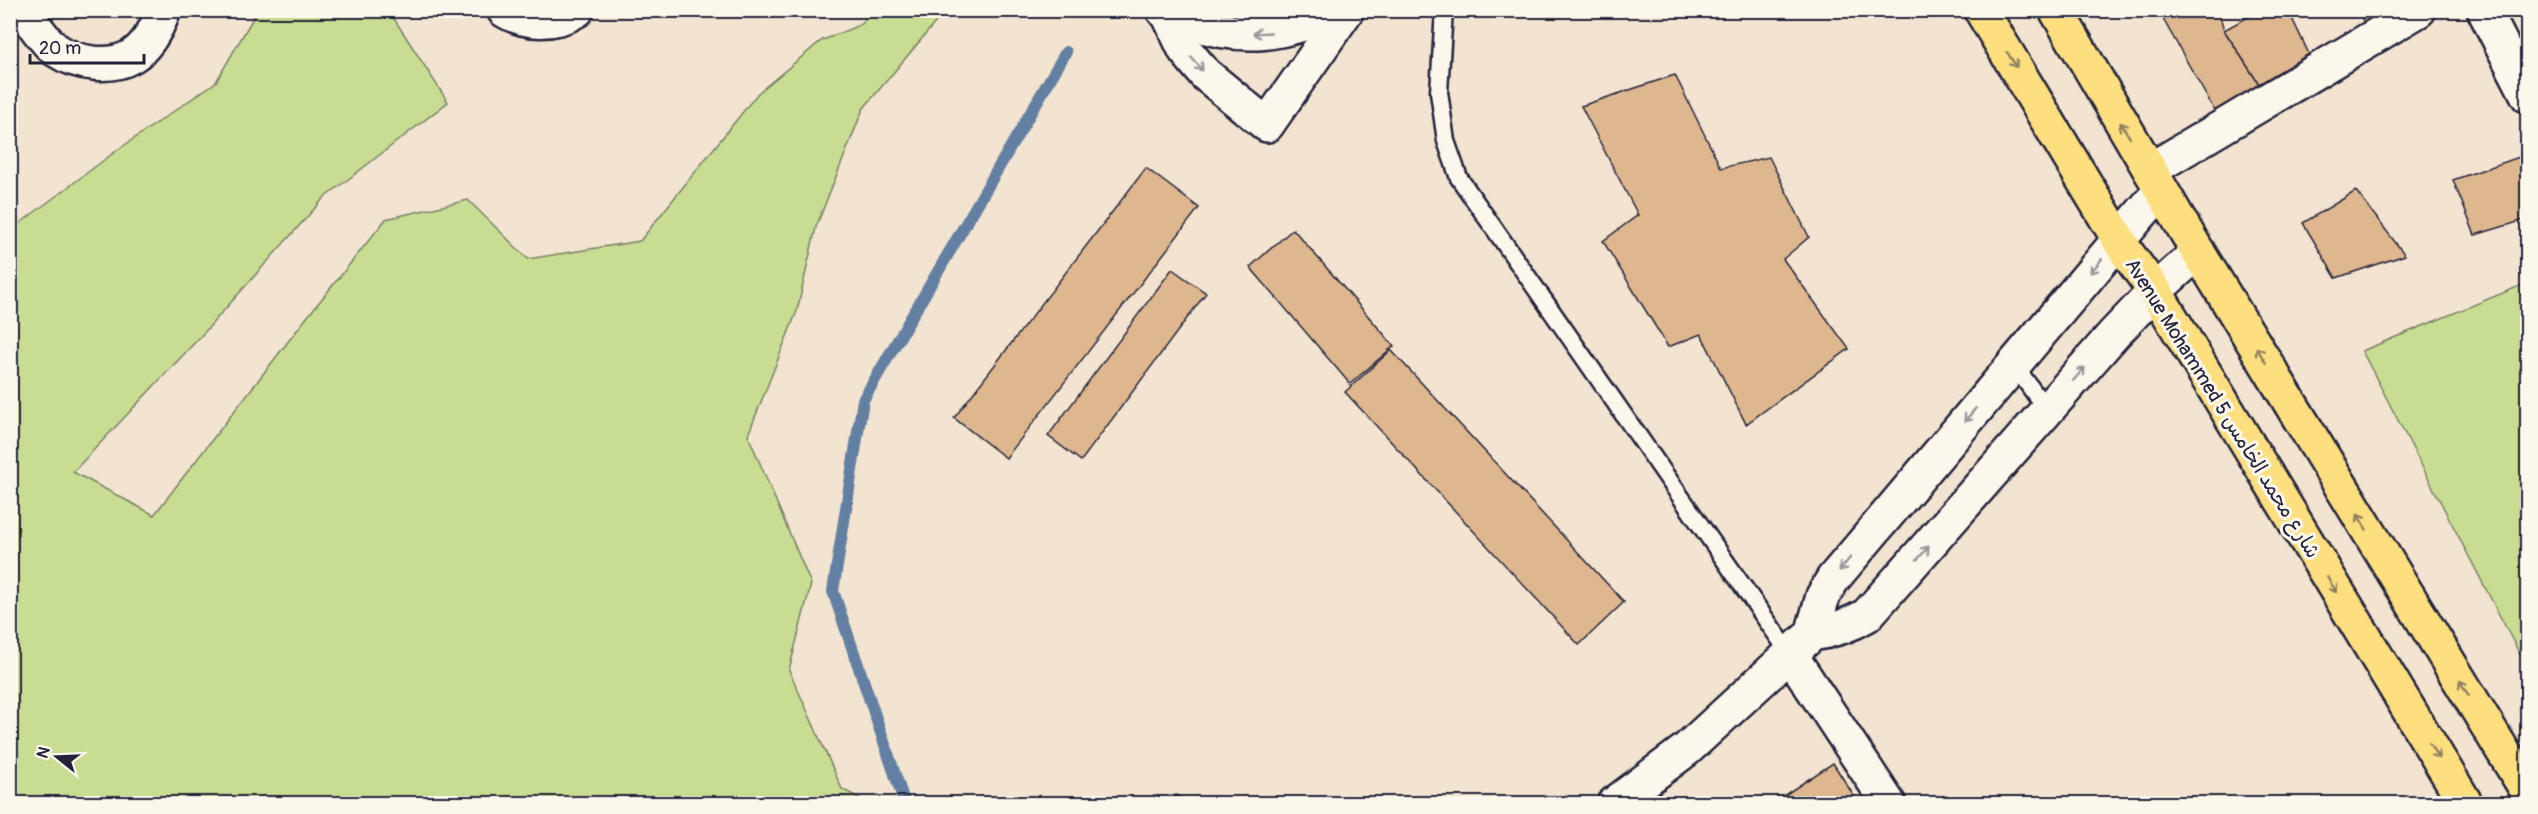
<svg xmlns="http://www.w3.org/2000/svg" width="2538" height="814" viewBox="0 0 2538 814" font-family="Pangolin,'Playpen Sans Arabic',sans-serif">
  <rect width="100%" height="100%" fill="#f2e4d0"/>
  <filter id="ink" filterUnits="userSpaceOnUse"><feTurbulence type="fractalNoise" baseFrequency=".0167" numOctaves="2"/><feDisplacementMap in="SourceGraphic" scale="12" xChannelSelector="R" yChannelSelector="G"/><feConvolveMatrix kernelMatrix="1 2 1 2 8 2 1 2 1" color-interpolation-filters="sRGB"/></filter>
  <g filter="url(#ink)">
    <g fill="#c9dd92" stroke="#768066" stroke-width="1.5">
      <path d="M257,11H389L448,102L324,198L201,336L73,472L154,515L304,321L386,219L468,200L528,259L640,241L758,93L821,41L862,24L870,11H945L863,109L816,227L797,311L748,435L811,584L789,670L842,789L868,803H11V230L116,151L216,82Z"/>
      <path d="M2527,283V668L2362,351Z"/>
    </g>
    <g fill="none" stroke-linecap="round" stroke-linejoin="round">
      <path stroke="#6380a3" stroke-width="12" d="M905,804L833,591L863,400L1066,52"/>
    </g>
    <g fill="#deb78f" stroke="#22223b" stroke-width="1.5">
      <path d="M2158,10H2218L2224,30L2259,84L2217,115Z"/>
      <path d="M2261,10H2288L2309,54L2259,84L2224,30Z"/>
      <path d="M2358,10H2382L2364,23Z"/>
      <path d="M1675,75L1721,168L1769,157L1809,237L1783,259L1849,349L1746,424L1701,334L1668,347L1603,241L1638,215L1581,106Z"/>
      <path d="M2528,154V219L2475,235L2453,180Z"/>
      <path d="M1146,168L1199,208L1006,458L954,418Z"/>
      <path d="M2356,191L2405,255L2336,278L2303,223Z"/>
      <path d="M1293,229L1394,346L1350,384L1250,267Z"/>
      <path d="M1172,269L1206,293L1081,461L1048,436Z"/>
      <path d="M1391,350L1624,602L1579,645L1345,392Z"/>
      <path d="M1833,763L1859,804H1771Z"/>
      <path d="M1176,795L1191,804H1171Z"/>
    </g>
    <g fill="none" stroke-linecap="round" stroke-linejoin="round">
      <defs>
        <g id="lane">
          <path d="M1444,10L1439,92L1446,141L1459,178L1790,654"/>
          <path d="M2013,363L2047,411"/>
        </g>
        <g id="street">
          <path d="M23,10C33,22 44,41 56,50C77,64 110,69 132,56C147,47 158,26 164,10"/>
          <path d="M504,10C526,24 555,24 577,10"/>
          <path d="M1163,10C1171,17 1183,20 1193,23C1245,41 1288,34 1337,10"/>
          <path d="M2484,10L2528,96"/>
          <path d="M1168,14L1185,50L1205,74L1267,125L1347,10"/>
          <path d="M2150,170L2419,10"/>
          <path d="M1812,634L1823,596L1833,579L2161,190"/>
          <path d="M1790,654L1889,804"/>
          <path d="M1614,804L1687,749L1812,634C1833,631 1849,626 1867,615L2114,334L2155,291"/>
        </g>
        <path id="secondary" d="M2155,291L2198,252"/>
        <g id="primary">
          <path d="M1981,10L2127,253L2155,291L2466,804"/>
          <path d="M2056,10L2198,252L2528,792"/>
        </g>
      </defs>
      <use href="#lane" stroke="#22223b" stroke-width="21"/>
      <use href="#street" stroke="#22223b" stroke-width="38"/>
      <use href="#secondary" stroke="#22223b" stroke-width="38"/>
      <use href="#primary" stroke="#22223b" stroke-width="38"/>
      <use href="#lane" stroke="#fbf7ec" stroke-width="16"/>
      <use href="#street" stroke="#fbf7ec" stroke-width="33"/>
      <use href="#secondary" stroke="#fbf7ec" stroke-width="33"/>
      <use href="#primary" stroke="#fddf80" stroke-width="33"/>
    </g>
    <defs><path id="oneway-shaft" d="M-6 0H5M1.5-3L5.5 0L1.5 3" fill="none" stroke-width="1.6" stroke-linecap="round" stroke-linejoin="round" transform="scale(1.5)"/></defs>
    <g stroke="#99979c">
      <use href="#oneway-shaft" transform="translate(1262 33) rotate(177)"/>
      <use href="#oneway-shaft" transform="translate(1197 64) rotate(49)"/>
      <use href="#oneway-shaft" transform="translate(2096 266) rotate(130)"/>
      <use href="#oneway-shaft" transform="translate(2079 374) rotate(-49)"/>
      <use href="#oneway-shaft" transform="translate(1970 415) rotate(130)"/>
      <use href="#oneway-shaft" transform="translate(1923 553) rotate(-49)"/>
      <use href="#oneway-shaft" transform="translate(1845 564) rotate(129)"/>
    </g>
    <g stroke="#90805e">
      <use href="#oneway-shaft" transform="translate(2012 60) rotate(58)"/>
      <use href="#oneway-shaft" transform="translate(2125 130) rotate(-122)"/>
      <use href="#oneway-shaft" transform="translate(2261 355) rotate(-121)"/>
      <use href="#oneway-shaft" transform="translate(2362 522) rotate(-121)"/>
      <use href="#oneway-shaft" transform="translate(2332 585) rotate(59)"/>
      <use href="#oneway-shaft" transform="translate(2464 688) rotate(-121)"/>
      <use href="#oneway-shaft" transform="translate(2434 751) rotate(59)"/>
    </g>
  </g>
  <g text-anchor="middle" stroke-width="6" stroke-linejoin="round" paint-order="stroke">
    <g font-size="20" fill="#22223b" stroke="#fbf7ec">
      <text transform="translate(2223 408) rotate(58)" y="7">Avenue Mohammed 5 شارع محمد الخامس</text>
    </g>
  </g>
  <rect width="2538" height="814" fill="none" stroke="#fbf7ec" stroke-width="36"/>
  <rect x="18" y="18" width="2502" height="778" fill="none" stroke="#22223b" stroke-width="2" filter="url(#ink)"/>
  <g transform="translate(57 757) rotate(288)" stroke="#fbf7ec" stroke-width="4.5" paint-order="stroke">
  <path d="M0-4.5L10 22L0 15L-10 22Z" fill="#22223b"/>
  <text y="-9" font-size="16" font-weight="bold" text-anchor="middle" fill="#22223b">N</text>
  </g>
  <path d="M30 54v9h114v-9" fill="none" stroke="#22223b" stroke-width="3"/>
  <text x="39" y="54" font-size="18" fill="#22223b" stroke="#fbf7ec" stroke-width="4.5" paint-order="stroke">20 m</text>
</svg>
